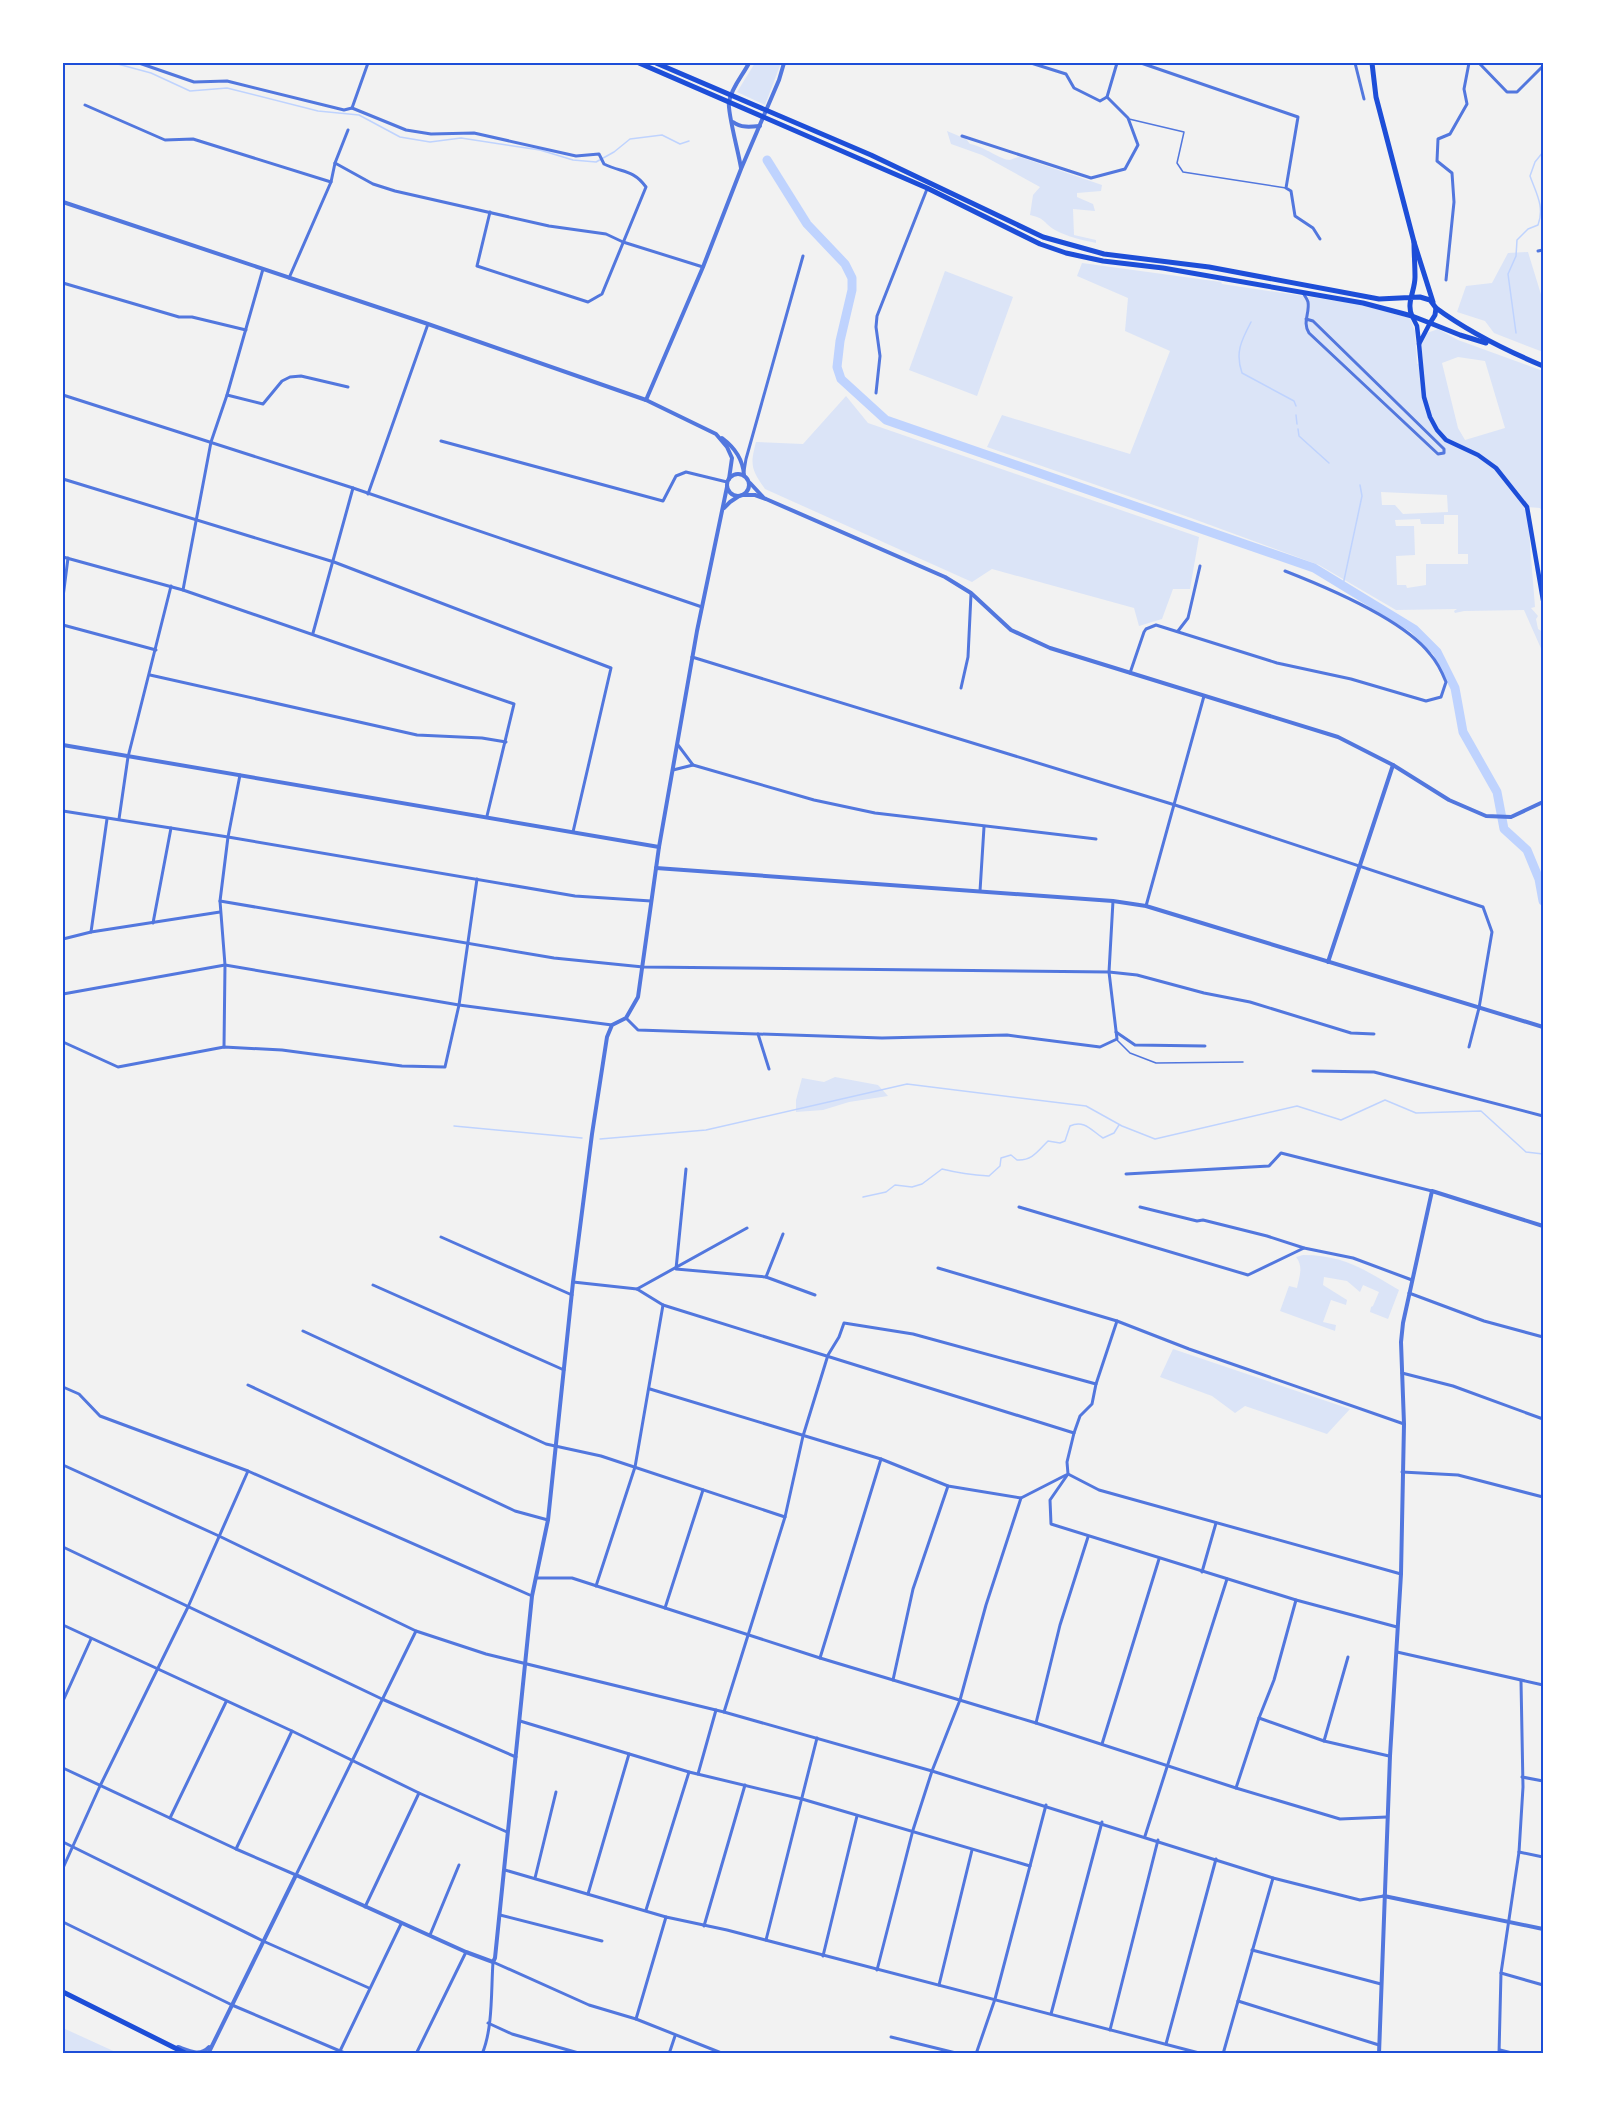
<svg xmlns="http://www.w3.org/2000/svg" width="1606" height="2117" viewBox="0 0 1606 2117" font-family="Arial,sans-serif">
  <rect width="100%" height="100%" fill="#f2f2f2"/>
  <g fill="#dbe4f7" fill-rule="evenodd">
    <path d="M755,63H781L765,105L737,92Z"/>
    <path d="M947,131L966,139L970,144C983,146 1001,160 1010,160C1013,159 1016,157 1020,157L1102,185L1101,191L1077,193V197L1093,204L1095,211L1073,209L1074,235L1096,240V243C1082,240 1068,237 1055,230C1043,223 1047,219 1030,215L1033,195L1040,187L982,155L951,144Z"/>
    <path d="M1528,252L1543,301V352L1494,333L1485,321L1457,312L1466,286L1492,283L1508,253Z"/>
    <path d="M1082,263L1221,282L1222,284L1357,304L1410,318L1415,331L1417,364L1423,363L1421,343L1427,333L1438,329L1458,340L1543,371V513L1540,508L1527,507L1535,607L1531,608L1538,616L1536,619L1538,629L1543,632V653L1524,610L1464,611L1455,613L1454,611L1457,609L1396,610L1319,565L1191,518L987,447L1002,415L1130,454L1170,351L1125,331L1128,298L1077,276ZM1458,357L1485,361L1505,428L1465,440L1458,428L1442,363ZM1381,492L1447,495L1448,512L1403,514L1395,505H1382ZM1444,515H1458V554H1468V564H1426V585L1407,588L1406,585H1397L1396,556L1415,555L1414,526H1396L1395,520L1420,519L1421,524H1444Z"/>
    <path d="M945,271L1013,297L977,396L909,370Z"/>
    <path d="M846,396L868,423L1199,537L1190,589H1173L1162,619L1139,626L1134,608L992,569L972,582L765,489C751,469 750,465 756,442L803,444Z"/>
    <path d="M835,1077L878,1085L888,1096L849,1102L823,1110L796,1112V1100L802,1078L824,1082Z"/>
    <path d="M1303,1255C1344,1255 1365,1270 1399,1290L1388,1319L1370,1312L1371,1307L1373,1306L1379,1292L1363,1285L1360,1292L1347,1281L1324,1277L1323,1285L1347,1300L1346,1305L1331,1300L1323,1322L1336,1325L1335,1331L1280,1311L1289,1286L1297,1288C1299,1277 1304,1267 1296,1257Z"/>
    <path d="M1173,1349L1350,1409L1327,1434L1245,1406L1235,1413L1212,1396L1160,1377Z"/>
    <path d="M63,2028L120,2054H63Z"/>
  </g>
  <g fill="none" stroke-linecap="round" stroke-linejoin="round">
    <g stroke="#bfd3fe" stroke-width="1.5">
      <path d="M114,63L151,73L190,91L227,88L318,111L359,115L400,137L430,142L461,138L540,150L573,160L596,162L614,152L630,139L662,135L680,144L689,141"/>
      <path d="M1251,322C1241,341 1235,353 1242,373L1294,401L1296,406"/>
      <path d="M1516,333L1508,274L1516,256L1517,240L1528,229L1538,225C1545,207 1536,193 1530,176L1535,162L1543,152"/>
      <path d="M1296,415L1297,424"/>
      <path d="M1298,429L1299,436L1329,463"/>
      <path d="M1343,585L1362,496L1360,485"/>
      <path d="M454,1126L582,1138"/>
      <path d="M600,1139L706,1130L907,1084L1086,1106L1122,1126L1155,1139L1297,1106L1341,1120L1385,1100L1416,1113L1481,1111L1526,1152L1543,1154"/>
      <path d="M863,1197L886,1192L895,1185L912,1187L922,1184L942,1169C958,1173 973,1175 989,1176L1000,1166L1001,1158L1011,1155L1017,1160C1032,1161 1038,1151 1048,1141L1060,1143L1065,1141L1070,1126C1084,1119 1092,1131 1103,1138L1114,1133L1119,1125"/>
    </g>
    <path stroke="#bfd3fe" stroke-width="9" d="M767,160L807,224L845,264L852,278V290L840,341L837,367L841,379L886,420L1314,568L1414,629L1437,652L1455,688L1463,732L1497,792L1504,829L1527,850L1539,879L1543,901"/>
    <g stroke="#5277de" stroke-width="1.5">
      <path d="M1129,119L1184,132L1177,163L1183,172L1286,188"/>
      <path d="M1117,1040L1130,1053L1156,1063L1243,1062"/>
    </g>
    <g stroke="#5277de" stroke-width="3">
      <path d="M139,63L194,82L227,81L344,110L352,108L406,130L431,134L474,133L576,156L599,154L604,164C622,173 633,169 646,187L602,294L588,302L477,266L490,212"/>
      <path d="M1031,63L1066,74L1074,88L1100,101L1107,97"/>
      <path d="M1141,63L1298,117L1286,188L1291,191L1295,216L1313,228L1320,239"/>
      <path d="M1355,63L1364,99"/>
      <path d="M1479,63L1507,92H1517L1543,66"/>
      <path d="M85,105L165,140L193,139L331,182"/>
      <path d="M352,108L368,63"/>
      <path d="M962,136L1091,178L1125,169L1138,145L1128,118L1107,97L1117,63"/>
      <path d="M335,163L373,184L395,191L549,226L606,234L623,242L703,267"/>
      <path d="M1538,251L1543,250"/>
      <path d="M289,278L331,182L335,163L348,130"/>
      <path d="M1446,280L1454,202L1452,173L1437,161L1438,139L1450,134L1467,104L1464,89L1469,63"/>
      <path d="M63,283L179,317H192L246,330"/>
      <path d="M1303,293C1305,296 1307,299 1308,302C1310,313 1302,322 1309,333L1438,454L1444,453V449L1313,321L1306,319"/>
      <path d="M876,393L880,356L876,327L877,316L927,189"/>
      <path d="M63,395L353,488L702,607"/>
      <path d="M227,395L263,404L282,381L290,377L301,376L348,387"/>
      <path d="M441,441L663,501L676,476L686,472L727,482"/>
      <path d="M744,471L746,459L803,256"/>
      <path d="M63,479L334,562L611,668L573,832"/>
      <path d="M368,494L428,324"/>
      <path d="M63,557L183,590L514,704L487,816"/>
      <path d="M183,590L211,442L227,395L263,269"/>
      <path d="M63,597L68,558"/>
      <path d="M63,625L156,650"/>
      <path d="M1178,631L1188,618L1200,566"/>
      <path d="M313,633L353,488"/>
      <path d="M692,657L1175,805L1483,907L1492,932L1479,1008L1469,1047"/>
      <path d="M1130,673L1144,632L1146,629L1156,625L1277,663L1351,679L1426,701L1441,697L1446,682C1442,672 1437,662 1430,654C1403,619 1326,587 1285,571"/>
      <path d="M150,675L417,735L482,738L506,742"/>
      <path d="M961,688L968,657L971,594"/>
      <path d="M678,745L693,765L814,800L875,813L1096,839"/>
      <path d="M673,770L693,765"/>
      <path d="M63,811L228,837L575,896L651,901"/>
      <path d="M119,819L128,757L171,586"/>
      <path d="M980,891L984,827"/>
      <path d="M220,901L554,958L643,967L1109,972L1137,975L1204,993L1250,1002L1351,1033L1374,1034"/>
      <path d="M1146,906L1204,696"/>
      <path d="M153,923L171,828"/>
      <path d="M91,932L107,819"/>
      <path d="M63,939L91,932L220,912"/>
      <path d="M63,994L225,965L459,1005L612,1025"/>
      <path d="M626,1018L638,1030L882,1038L1007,1035L1100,1047L1117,1039L1109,972L1113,901"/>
      <path d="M1116,1032L1135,1045L1205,1046"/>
      <path d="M758,1034L769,1069"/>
      <path d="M63,1042L118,1067L224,1047L282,1050L402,1066L445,1067L459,1005L477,879"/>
      <path d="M224,1047L225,965L220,901L228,837L240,775"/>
      <path d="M1313,1071L1374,1072L1543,1116"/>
      <path d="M686,1169L676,1269L766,1277L815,1295"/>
      <path d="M1126,1174L1269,1166L1281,1153L1432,1191"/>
      <path d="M1019,1207L1248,1275L1304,1248"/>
      <path d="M1140,1207L1197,1221L1203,1220L1267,1236L1304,1248L1353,1258L1412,1280"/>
      <path d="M441,1237L572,1295"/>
      <path d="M938,1268L1117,1321L1189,1349L1404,1424"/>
      <path d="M766,1277L783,1234"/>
      <path d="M573,1282L637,1289L663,1305L1074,1433"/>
      <path d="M373,1285L564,1370"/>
      <path d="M637,1289L747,1228"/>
      <path d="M1409,1293L1484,1321L1543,1337"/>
      <path d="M1117,1321L1096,1384L1092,1404L1080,1416L1074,1433L1067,1462L1068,1474L1050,1500L1051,1524L1296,1600L1397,1627"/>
      <path d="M303,1331L546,1444L601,1456L785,1517"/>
      <path d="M1402,1373L1453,1386L1543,1419"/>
      <path d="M248,1385L515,1511L548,1520"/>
      <path d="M63,1387L79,1394L100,1416L248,1471L532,1596"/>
      <path d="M650,1389L881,1459L948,1486L1021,1498"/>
      <path d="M63,1465L219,1536L416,1631L486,1654L724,1712L932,1771L1273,1878L1360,1900L1384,1896"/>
      <path d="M1402,1472L1458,1475L1543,1497"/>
      <path d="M1068,1474L1099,1490L1401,1574"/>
      <path d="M63,1547L382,1699L516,1757"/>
      <path d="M1202,1572L1216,1523"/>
      <path d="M536,1578H572L820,1658L1036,1723L1236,1788L1340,1819L1387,1817"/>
      <path d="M596,1586L635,1467L663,1305"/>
      <path d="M665,1608L703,1490"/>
      <path d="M63,1625L292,1731L419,1793L507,1832"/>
      <path d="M1397,1652L1543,1685"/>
      <path d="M820,1658L881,1459"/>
      <path d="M893,1680L913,1589L948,1486"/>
      <path d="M63,1701L91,1639"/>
      <path d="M724,1712L785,1517L803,1436L828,1355L839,1337L844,1323L913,1334L1096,1384"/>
      <path d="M1259,1718L1324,1741L1389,1756"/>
      <path d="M520,1721L689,1772L802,1799L1030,1866"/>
      <path d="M1036,1723L1060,1625L1088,1537"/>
      <path d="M1324,1741L1348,1657"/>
      <path d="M1102,1744L1159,1559"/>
      <path d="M63,1768L236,1849L296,1875L416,1631"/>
      <path d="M698,1774L716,1710"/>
      <path d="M1522,1777L1543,1781"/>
      <path d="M1236,1788L1259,1718L1274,1680L1296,1600"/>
      <path d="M170,1818L226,1702"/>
      <path d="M1145,1836L1227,1579"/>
      <path d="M63,1842L263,1941L369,1988"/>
      <path d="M236,1849L292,1731"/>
      <path d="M1519,1852L1543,1857"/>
      <path d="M63,1868L100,1786L188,1607L248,1471"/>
      <path d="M505,1870L666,1917"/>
      <path d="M535,1878L556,1792"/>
      <path d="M588,1894L629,1754"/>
      <path d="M365,1907L419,1793"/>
      <path d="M646,1910L689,1772"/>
      <path d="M500,1915L602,1941"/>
      <path d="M63,1922L232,2005L347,2054"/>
      <path d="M704,1926L745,1785"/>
      <path d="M430,1935L459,1865"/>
      <path d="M766,1940L817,1738"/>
      <path d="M1252,1950L1381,1984"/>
      <path d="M823,1956L857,1816"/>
      <path d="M877,1970L913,1830L932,1771L960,1700L986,1605L1021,1498L1066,1475"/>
      <path d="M1501,1973L1543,1985"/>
      <path d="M939,1985L972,1850"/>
      <path d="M1238,2001L1379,2045"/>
      <path d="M1051,2014L1102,1822"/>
      <path d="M636,2019L666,1917L727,1930L1203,2054"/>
      <path d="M488,2023L512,2034L582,2054"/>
      <path d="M1110,2030L1158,1840"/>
      <path d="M891,2037L960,2054"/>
      <path d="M1166,2044L1216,1859"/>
      <path d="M1500,2050L1516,2054"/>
      <path d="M340,2051L401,1924"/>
      <path d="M416,2054L466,1952"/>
      <path d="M482,2054C493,2029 491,1990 493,1962L589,2005L636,2019L724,2054"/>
      <path d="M669,2054L675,2036"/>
      <path d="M976,2054L995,1999L1046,1805"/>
      <path d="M1223,2054L1273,1878"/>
      <path d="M1499,2054L1501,1973L1519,1852L1523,1787L1521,1681"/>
    </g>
    <g stroke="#5277de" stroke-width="4">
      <path d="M733,122C741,128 750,127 760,126"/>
      <path d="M741,168C739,154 727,111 729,102C731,88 743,75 749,63"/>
      <path d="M63,202L428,324L646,400L716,434L727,447L732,458L729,479"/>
      <path d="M646,400L703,267L741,169L779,80L784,63"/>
      <path d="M722,438C734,447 743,460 744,475"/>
      <circle cx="738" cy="485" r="11"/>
      <path d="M750,483L763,497"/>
      <path d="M742,495H755L766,499L945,577L971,593L1011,630L1050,648L1338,737L1393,765L1449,800L1486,816L1511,817L1543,802"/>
      <path d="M724,508L730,502L739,496"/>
      <path d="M63,745L659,847"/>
      <path d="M656,868L1113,901L1146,906L1543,1027"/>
      <path d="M1328,962L1393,765"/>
      <path d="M1384,1896L1543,1929"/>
      <path d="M178,2047C189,2051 200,2057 209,2047"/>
      <path d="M208,2054L296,1875L466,1952L493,1962L495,1958L532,1596L548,1520L573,1282L592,1134L607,1037L612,1025L626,1018L638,997L659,847L697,631L727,487"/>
      <path d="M1379,2054L1390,1756L1401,1574L1404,1424L1401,1342L1403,1323L1432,1191L1543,1226"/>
    </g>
    <g stroke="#1d4ed8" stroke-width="4.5">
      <path d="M1412,316L1417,326L1419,344L1430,323"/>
      <path d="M1419,344L1424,397L1430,417L1437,430L1446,440L1478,455L1496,468L1527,507L1543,600"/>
    </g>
    <g stroke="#1d4ed8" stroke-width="5">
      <path d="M639,63L927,188L1040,244L1066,253L1103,261L1163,268L1363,303L1412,316"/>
      <path d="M656,63L871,155L1043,237L1104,254L1209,267L1379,299L1420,297L1430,300L1436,308L1435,315L1430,323L1412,316C1406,303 1415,291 1415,277C1415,265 1414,253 1414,242"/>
      <path d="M1372,63L1376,97L1414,242L1433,302"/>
      <path d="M1436,308C1470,333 1505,350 1543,366"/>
      <path d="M1430,323L1460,335L1486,343"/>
    </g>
    <path stroke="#1d4ed8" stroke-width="5" d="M63,1992L187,2054"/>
  </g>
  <rect width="1606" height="2117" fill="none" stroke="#ffffff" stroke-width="129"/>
  <rect x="64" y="64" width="1478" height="1988" fill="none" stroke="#1d4ed8" stroke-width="2"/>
</svg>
